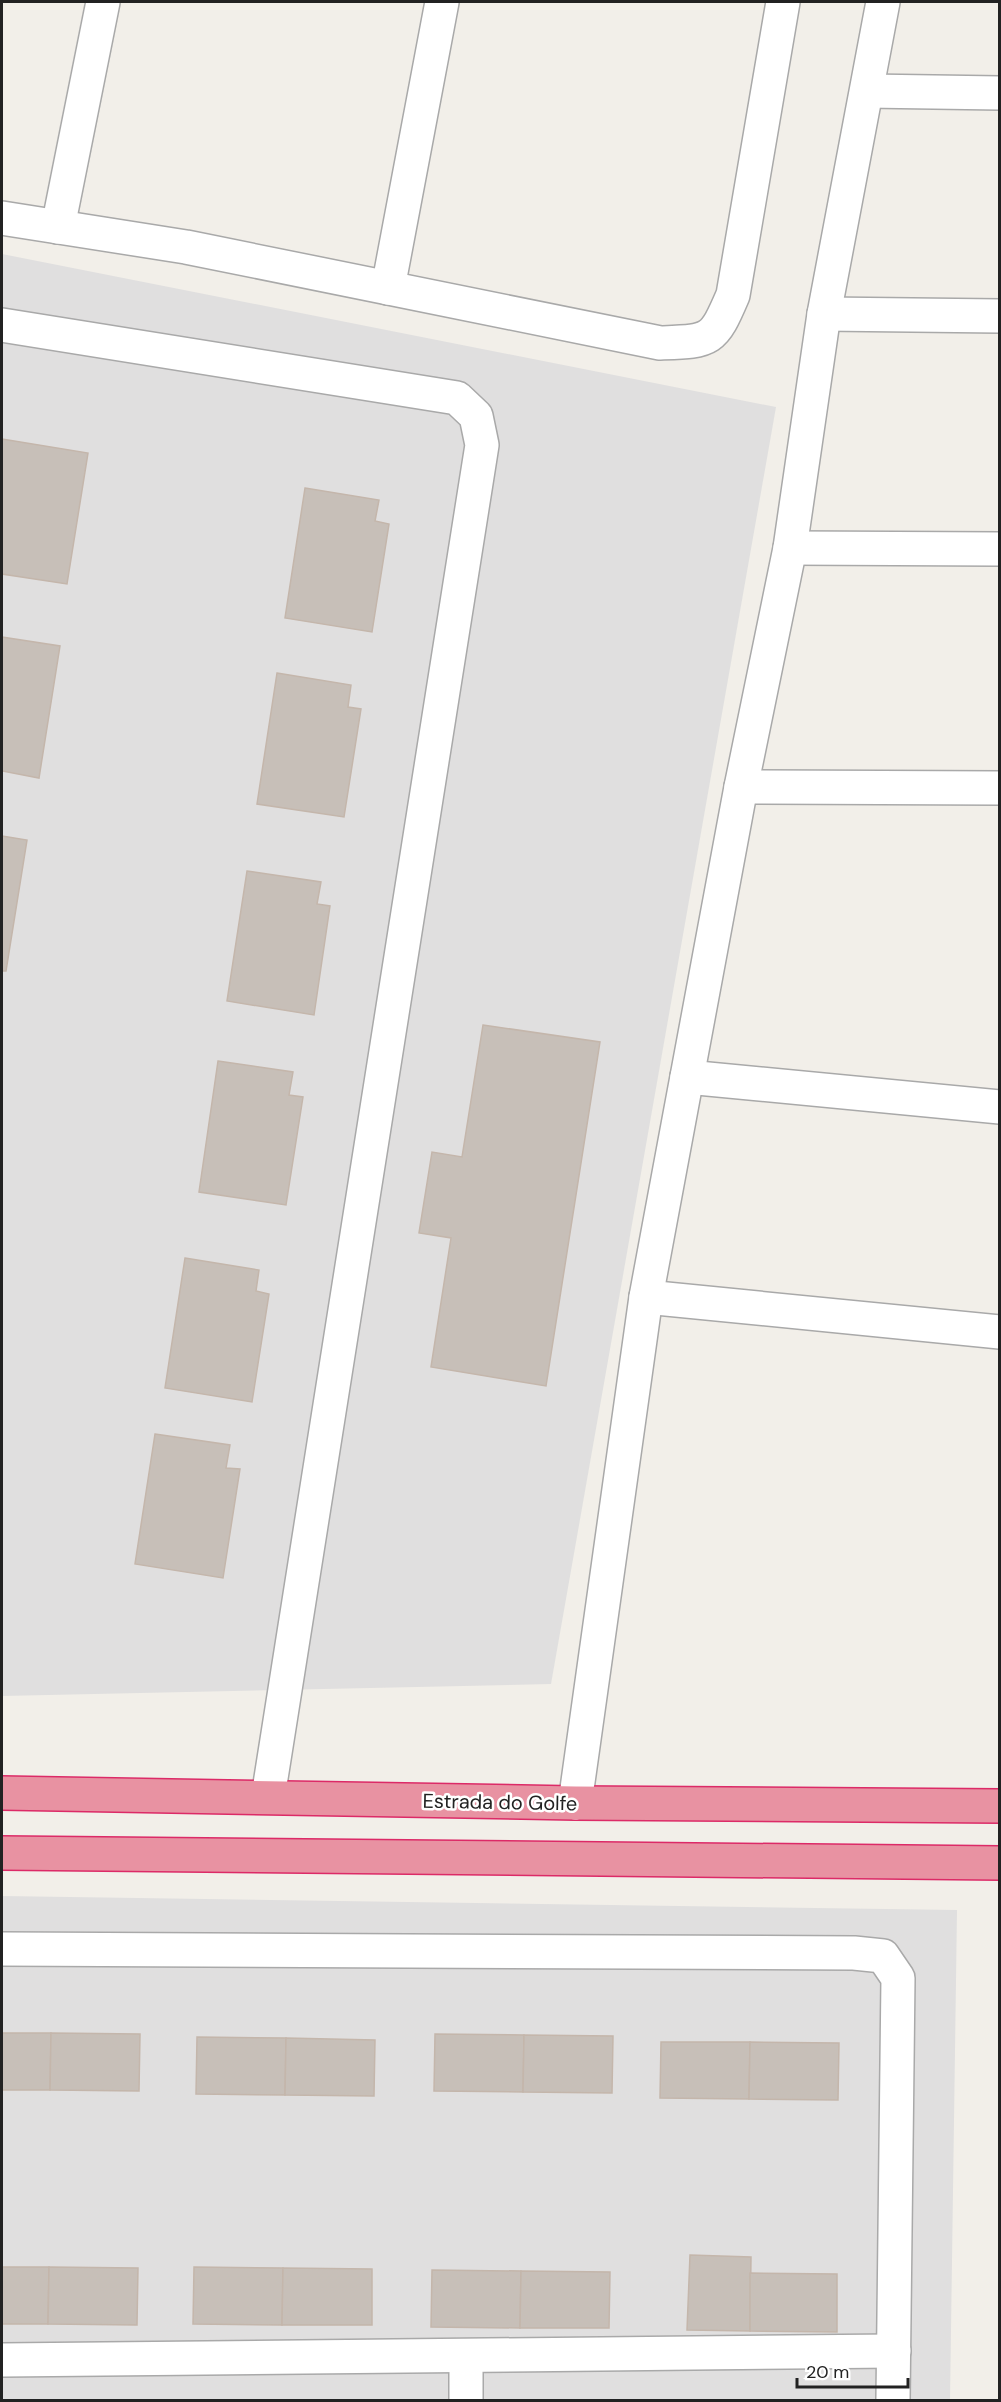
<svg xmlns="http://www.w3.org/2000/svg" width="1001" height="2402" viewBox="0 0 1001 2402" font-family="'DM Sans',sans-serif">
  <rect width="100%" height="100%" fill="#f2efe9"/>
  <g fill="#e0dfdf">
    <path d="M2,254L776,407L551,1684L2,1696Z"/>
    <path d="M2,1896L957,1910L950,2400H2Z"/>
  </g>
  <g fill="#c7bfb8" stroke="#c4b6ab" stroke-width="1.5">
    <path d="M2,439L88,453L67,584L2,574Z"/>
    <path d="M305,488L379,500L375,521L389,524L372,632L285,618Z"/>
    <path d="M2,637L60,646L39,778L2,771Z"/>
    <path d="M277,673L351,685L348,707L361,709L344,817L257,804Z"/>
    <path d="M2,836L27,840L6,971H2Z"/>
    <path d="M247,871L321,882L317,904L330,906L314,1015L227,1001Z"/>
    <path d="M483,1025L600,1042L546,1386L431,1367L451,1238L419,1233L432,1152L462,1157Z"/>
    <path d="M218,1061L293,1072L289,1095L303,1097L286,1205L199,1192Z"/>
    <path d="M185,1258L259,1270L256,1291L269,1294L252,1402L165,1388Z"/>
    <path d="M155,1434L230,1445L226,1468L240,1469L223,1578L135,1564Z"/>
    <path d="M2,2033H51L50,2090H2Z"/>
    <path d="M51,2033L140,2034L139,2091L50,2090Z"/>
    <path d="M435,2034L524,2035L523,2092L434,2091Z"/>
    <path d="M524,2035L613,2036L612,2093L523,2092Z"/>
    <path d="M197,2037L286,2038L285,2095L196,2094Z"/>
    <path d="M286,2038L375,2040L374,2096L285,2095Z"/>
    <path d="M661,2042H750L749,2099L660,2098Z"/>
    <path d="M750,2042L839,2043L838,2100L749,2099Z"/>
    <path d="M690,2255L751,2257L750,2331L687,2330Z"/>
    <path d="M2,2267H49L48,2324H2Z"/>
    <path d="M49,2267L138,2268L137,2325L48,2324Z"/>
    <path d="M194,2267L283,2268L282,2325L193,2324Z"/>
    <path d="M283,2268L372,2269V2325H282Z"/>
    <path d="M432,2270L521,2271L520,2328L431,2327Z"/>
    <path d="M521,2271L610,2272L609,2328H520Z"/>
    <path d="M750,2273L837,2274V2332L750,2331Z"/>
  </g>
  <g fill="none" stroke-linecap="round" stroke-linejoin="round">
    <defs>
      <g id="minor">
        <path d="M867,91L1000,93"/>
        <path d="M2,218L186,247L660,343C711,341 713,342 733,295L783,2"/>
        <path d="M58,227L103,2"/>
        <path d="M388,288L442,2"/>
        <path d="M824,314L1000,316"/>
        <path d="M2,325L457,398L476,416L482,445L268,1797"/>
        <path d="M790,548L1000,549"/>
        <path d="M741,787L1000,788"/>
        <path d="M687,1077L1000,1107"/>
        <path d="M646,1297L1000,1332"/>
        <path d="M575,1803L646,1297L741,787L790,548L824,314L883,2"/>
        <path d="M2,1949L854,1953L883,1956L898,1978L893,2400"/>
        <path d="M466,2356V2400"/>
        <path d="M2,2360L894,2351"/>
      </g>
      <g id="highway">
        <path d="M2,1793L575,1803L1000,1806"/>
        <path d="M2,1853L1000,1863"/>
      </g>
    </defs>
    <use href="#minor" stroke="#a9a9a9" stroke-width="36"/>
    <use href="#highway" stroke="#dc2a67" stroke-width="36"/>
    <use href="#minor" stroke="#fff" stroke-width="33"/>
    <use href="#highway" stroke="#e892a2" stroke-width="33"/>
  </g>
  <g text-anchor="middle" stroke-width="5" stroke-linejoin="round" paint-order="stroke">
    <g font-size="20" fill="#222" stroke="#fff">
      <text transform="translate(500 1802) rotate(1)" y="7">Estrada do Golfe</text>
    </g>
  </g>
  <rect width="1001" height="2402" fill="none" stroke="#222222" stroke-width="6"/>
  <path d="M797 2378v9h111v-9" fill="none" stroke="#222222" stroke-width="3"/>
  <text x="806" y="2378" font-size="18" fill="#222222" stroke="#ffffff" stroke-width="4.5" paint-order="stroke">20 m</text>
</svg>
